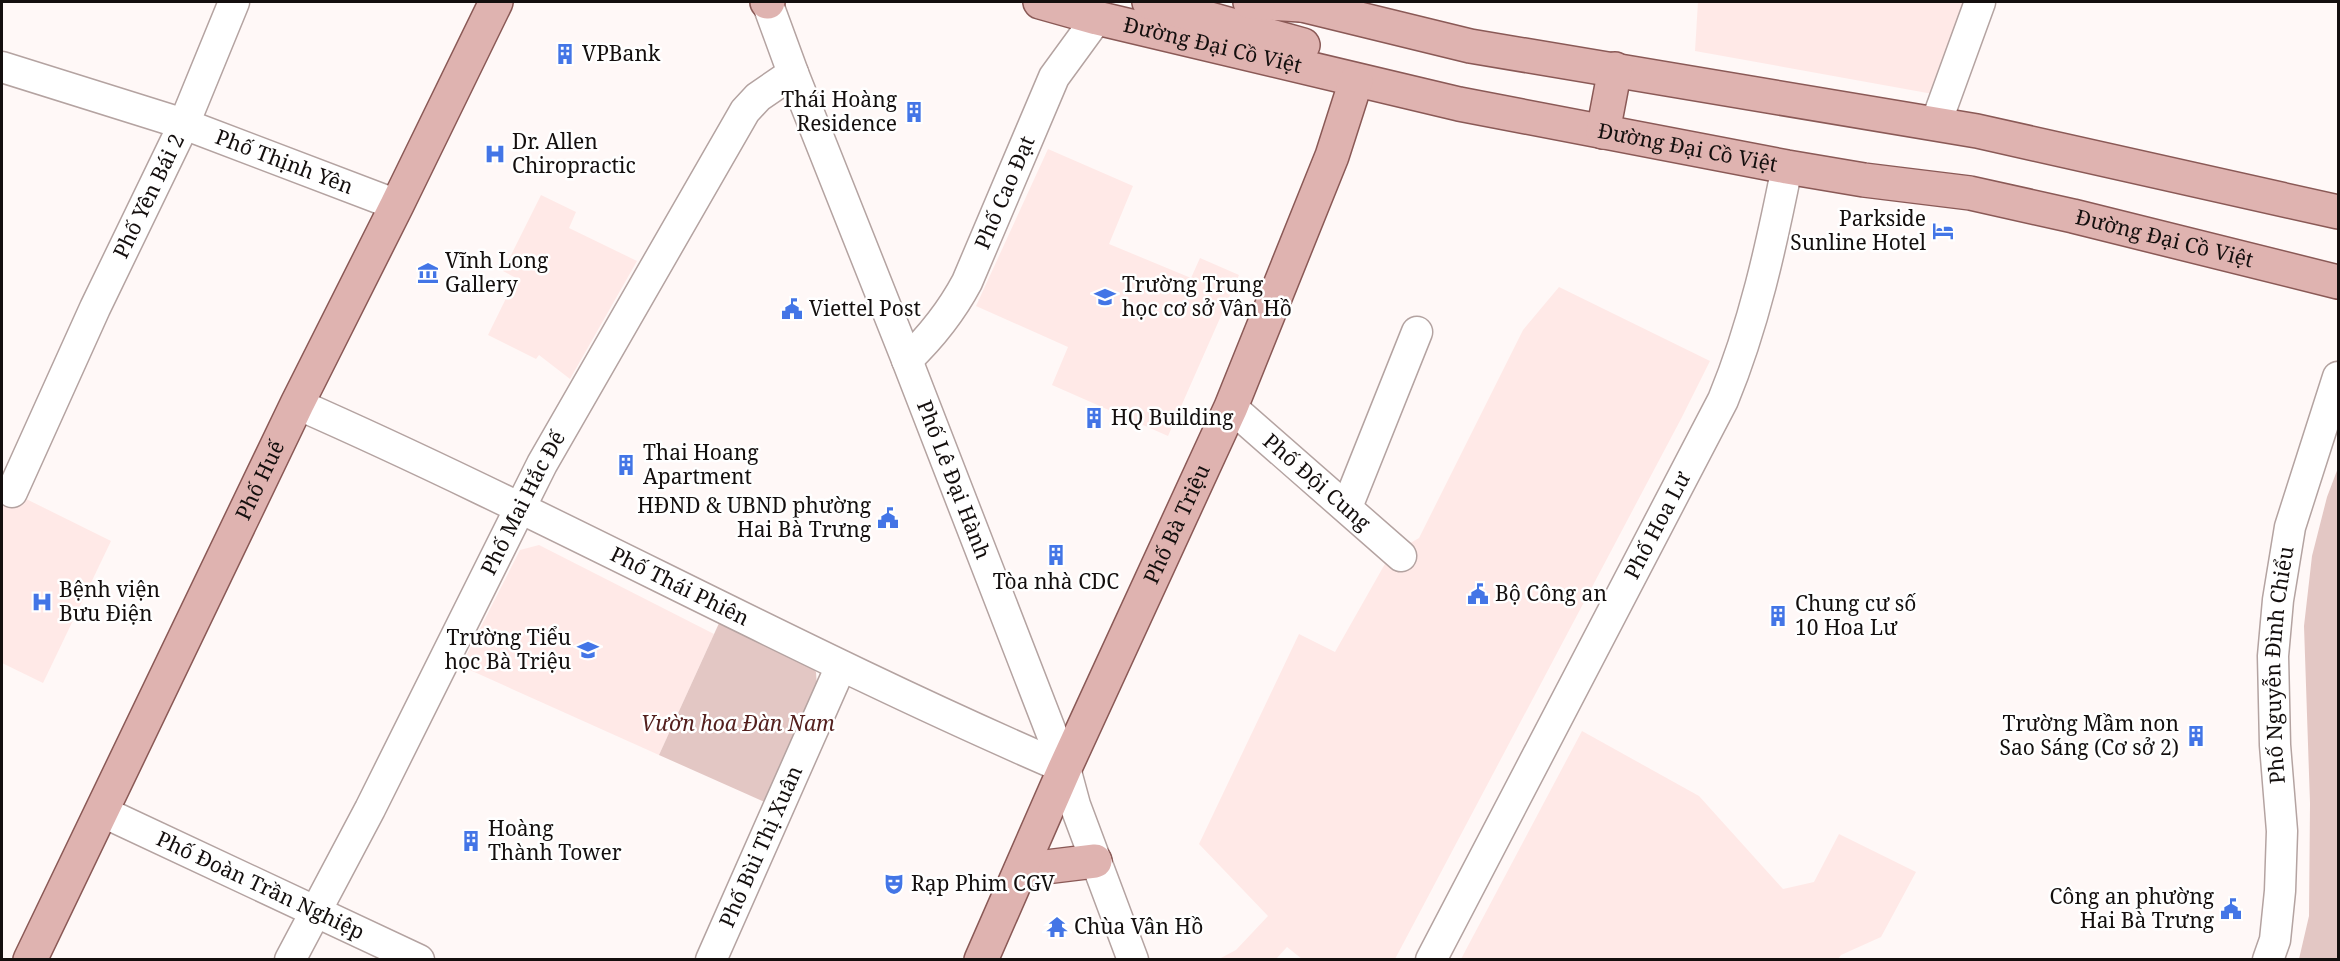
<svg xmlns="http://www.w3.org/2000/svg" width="2340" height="961" viewBox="0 0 2340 961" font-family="'Noto Serif',serif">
  <rect width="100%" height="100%" fill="#fff8f7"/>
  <g fill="#ffe9e7">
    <path d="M1698,2H1980L1944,96L1695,51Z"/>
    <path d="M1048,149L1133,186L1109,244L1191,278L1200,258L1239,275L1168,436L1052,385L1068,347L976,306Z"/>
    <path d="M541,195L576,212L569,228L637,261L570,379L539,355L536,359L488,335L516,278L503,271Z"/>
    <path d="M1559,287L1710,361L1682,417L1395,959H1302L1287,947L1276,959H1219L1236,950L1268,916L1199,844L1299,634L1335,652L1390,555L1419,538L1523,330Z"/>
    <path d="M2,487L111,541L43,683L2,663Z"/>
    <path d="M539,545L714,634L659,755L461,666L520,550Z"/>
    <path d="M1582,731L1699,796L1783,889L1814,882L1839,834L1916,872L1881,937L1841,955L1838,959H1461Z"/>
  </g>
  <g fill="#e3c7c4">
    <path d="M2338,468V959H2299L2309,916L2310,803L2304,626L2312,556L2327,497Z"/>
    <path d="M720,621L810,665L816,672L817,688L767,803L659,755Z"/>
  </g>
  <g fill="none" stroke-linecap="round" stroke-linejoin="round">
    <defs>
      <g id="minor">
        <path id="s1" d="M767,2L793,73L907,360L1065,768L1075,805L1133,960"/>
        <path id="s2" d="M2,67L184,124L397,205"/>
        <path d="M1936,123L1980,2"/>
        <path id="s3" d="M907,360C932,336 951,312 967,282L1054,77L1097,18"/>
        <path id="s4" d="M297,404C556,518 804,656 1065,768"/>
        <path id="s5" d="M1231,407L1401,556"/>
        <path id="s6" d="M12,492L95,308L184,124L234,2"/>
        <path d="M1347,507L1417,332"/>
        <path id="s7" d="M101,811L419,960"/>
        <path id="s8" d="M290,960L370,809L542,464L745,111L758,97L793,73"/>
        <path id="s9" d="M711,960L841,666"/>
        <path id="s10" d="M1431,960L1723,400C1754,325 1771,247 1787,167"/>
        <path id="s11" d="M2268,960L2275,940L2280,891L2282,831L2275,745L2273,656L2278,600L2290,527L2338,377"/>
      </g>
      <g id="major">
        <path d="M767,2H768"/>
        <path id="s12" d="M1040,2L1097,18L1459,104L1787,167L1864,180L1970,193L2073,216L2338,282"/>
        <path d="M1149,2L1303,45"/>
        <path d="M1250,2L1301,5"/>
        <path d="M1290,2L1470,46L1977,131L2338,212"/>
        <path d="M1603,132L1615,69"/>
        <path d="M1021,870L1095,861"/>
        <path id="s13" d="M30,960L297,404L397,205L496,2"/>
        <path id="s14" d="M981,960L1065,768L1231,407L1332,156L1356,81"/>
      </g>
    </defs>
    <use href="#minor" stroke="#b4a3a1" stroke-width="33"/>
    <use href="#major" stroke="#8a5956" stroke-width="36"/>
    <use href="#minor" stroke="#fff" stroke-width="30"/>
    <use href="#major" stroke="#dfb3b0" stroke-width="33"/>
  </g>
  <defs>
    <symbol id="building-bare" viewBox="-9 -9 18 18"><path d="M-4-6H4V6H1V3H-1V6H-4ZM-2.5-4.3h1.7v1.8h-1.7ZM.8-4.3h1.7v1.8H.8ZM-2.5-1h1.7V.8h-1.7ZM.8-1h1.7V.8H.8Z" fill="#4375e6" stroke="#fff" stroke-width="2.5" paint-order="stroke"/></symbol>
    <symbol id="hospital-bare" viewBox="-9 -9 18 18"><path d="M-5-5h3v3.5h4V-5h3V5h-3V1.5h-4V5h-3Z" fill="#4375e6" stroke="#fff" stroke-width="2.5" paint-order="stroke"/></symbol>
    <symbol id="hotel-bare" viewBox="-9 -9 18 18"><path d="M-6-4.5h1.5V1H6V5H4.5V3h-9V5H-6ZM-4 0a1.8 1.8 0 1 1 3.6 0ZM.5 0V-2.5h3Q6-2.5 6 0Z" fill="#4375e6" stroke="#fff" stroke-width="2.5" paint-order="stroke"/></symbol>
    <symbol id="museum-bare" viewBox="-9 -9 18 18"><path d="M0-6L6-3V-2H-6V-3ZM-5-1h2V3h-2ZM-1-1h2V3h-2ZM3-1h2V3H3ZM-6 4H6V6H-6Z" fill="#4375e6" stroke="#fff" stroke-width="2.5" paint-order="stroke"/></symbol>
    <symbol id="school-bare" viewBox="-9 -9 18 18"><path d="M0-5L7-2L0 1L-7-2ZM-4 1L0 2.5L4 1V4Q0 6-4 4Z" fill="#4375e6" stroke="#fff" stroke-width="2.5" paint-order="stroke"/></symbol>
    <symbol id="civic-bare" viewBox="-9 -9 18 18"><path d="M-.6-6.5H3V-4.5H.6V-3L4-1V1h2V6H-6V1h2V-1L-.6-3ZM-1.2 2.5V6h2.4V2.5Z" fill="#4375e6" stroke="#fff" stroke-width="2.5" paint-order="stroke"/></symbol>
    <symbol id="theatre-bare" viewBox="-9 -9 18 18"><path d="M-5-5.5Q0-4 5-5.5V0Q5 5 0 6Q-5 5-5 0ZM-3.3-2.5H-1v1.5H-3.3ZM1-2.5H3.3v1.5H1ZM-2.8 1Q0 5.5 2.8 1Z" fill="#4375e6" stroke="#fff" stroke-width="2.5" paint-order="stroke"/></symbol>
    <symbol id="temple-bare" viewBox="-9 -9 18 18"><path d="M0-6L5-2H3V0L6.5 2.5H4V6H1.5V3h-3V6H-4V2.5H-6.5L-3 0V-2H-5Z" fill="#4375e6" stroke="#fff" stroke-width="2.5" paint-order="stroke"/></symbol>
  </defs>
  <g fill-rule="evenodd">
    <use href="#building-bare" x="550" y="39" width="30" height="30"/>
    <use href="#building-bare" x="899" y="97" width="30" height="30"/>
    <use href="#hospital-bare" x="480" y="139" width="30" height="30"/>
    <use href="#hotel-bare" x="1928" y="216" width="30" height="30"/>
    <use href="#museum-bare" x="413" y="258" width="30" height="30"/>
    <use href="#school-bare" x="1090" y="282" width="30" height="30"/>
    <use href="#civic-bare" x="777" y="294" width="30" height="30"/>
    <use href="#building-bare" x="1079" y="403" width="30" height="30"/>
    <use href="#building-bare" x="611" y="450" width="30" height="30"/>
    <use href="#civic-bare" x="873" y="503" width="30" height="30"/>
    <use href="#building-bare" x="1041" y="540" width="30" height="30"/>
    <use href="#civic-bare" x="1463" y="579" width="30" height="30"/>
    <use href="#hospital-bare" x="27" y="587" width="30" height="30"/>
    <use href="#building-bare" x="1763" y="601" width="30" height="30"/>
    <use href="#school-bare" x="573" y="635" width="30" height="30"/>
    <use href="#building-bare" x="2181" y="721" width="30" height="30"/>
    <use href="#building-bare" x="456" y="826" width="30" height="30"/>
    <use href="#theatre-bare" x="879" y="869" width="30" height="30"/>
    <use href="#civic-bare" x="2216" y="894" width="30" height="30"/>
    <use href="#temple-bare" x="1042" y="912" width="30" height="30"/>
  </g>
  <g text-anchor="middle" stroke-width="5" stroke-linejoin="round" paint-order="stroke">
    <g font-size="21" fill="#140f0e" stroke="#fff">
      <text dy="7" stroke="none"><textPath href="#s12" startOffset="178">Đường Đại Cồ Việt</textPath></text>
      <text dy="7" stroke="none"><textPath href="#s12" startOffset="664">Đường Đại Cồ Việt</textPath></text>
      <text dy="7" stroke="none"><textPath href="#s2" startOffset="298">Phố Thịnh Yên</textPath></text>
      <text dy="7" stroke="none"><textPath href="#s3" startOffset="196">Phố Cao Đạt</textPath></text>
      <text dy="7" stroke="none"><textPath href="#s6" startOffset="326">Phố Yên Bái 2</textPath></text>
      <text dy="7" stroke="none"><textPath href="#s12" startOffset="1150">Đường Đại Cồ Việt</textPath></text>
      <text dy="7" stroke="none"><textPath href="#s13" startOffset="532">Phố Huế</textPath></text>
      <text dy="7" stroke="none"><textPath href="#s1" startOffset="513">Phố Lê Đại Hành</textPath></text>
      <text dy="7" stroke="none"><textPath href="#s5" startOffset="114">Phố Đội Cung</textPath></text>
      <text dy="7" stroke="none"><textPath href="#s8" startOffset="513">Phố Mai Hắc Đế</textPath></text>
      <text dy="7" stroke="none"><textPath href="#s14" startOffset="478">Phố Bà Triệu</textPath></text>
      <text dy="7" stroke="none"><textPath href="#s10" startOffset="490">Phố Hoa Lư</textPath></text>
      <text dy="7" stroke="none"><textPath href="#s4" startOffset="424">Phố Thái Phiên</textPath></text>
      <text dy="7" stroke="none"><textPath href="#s11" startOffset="297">Phố Nguyễn Đình Chiểu</textPath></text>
      <text dy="7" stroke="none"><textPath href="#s9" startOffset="124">Phố Bùi Thị Xuân</textPath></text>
      <text dy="7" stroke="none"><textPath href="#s7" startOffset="176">Phố Đoàn Trần Nghiệp</textPath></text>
    </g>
    <g font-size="21" fill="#140f0e" stroke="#fff" text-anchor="start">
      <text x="582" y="61">VPBank</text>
      <text x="897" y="107" text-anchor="end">Thái Hoàng<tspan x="897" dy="24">Residence</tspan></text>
      <text x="512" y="149">Dr. Allen<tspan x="512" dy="24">Chiropractic</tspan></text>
      <text x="1926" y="226" text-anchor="end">Parkside<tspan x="1926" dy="24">Sunline Hotel</tspan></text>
      <text x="445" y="268">Vĩnh Long<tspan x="445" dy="24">Gallery</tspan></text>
      <text x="1122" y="292">Trường Trung<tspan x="1122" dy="24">học cơ sở Vân Hồ</tspan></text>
      <text x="809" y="316">Viettel Post</text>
      <text x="1111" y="425">HQ Building</text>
      <text x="643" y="460">Thai Hoang<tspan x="643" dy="24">Apartment</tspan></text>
      <text x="871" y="513" text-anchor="end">HĐND &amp; UBND phường<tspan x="871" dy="24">Hai Bà Trưng</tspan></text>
      <text x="1056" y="589" text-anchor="middle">Tòa nhà CDC</text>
      <text x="59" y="597">Bệnh viện<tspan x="59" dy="24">Bưu Điện</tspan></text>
      <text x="1495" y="601">Bộ Công an</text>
      <text x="1795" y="611">Chung cư số<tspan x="1795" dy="24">10 Hoa Lư</tspan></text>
      <text x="571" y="645" text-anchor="end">Trường Tiểu<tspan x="571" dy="24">học Bà Triệu</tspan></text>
      <text x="2179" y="731" text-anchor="end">Trường Mầm non<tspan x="2179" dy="24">Sao Sáng (Cơ sở 2)</tspan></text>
      <text x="488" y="836">Hoàng<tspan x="488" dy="24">Thành Tower</tspan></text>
      <text x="911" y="891">Rạp Phim CGV</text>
      <text x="2214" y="904" text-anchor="end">Công an phường<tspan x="2214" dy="24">Hai Bà Trưng</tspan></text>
      <text x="1074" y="934">Chùa Vân Hồ</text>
    </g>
    <g font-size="21" font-style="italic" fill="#54201e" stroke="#fff">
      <text x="738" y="731">Vườn hoa Đàn Nam</text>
    </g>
  </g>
  <rect width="2340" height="961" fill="none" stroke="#140f0e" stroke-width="6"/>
</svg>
